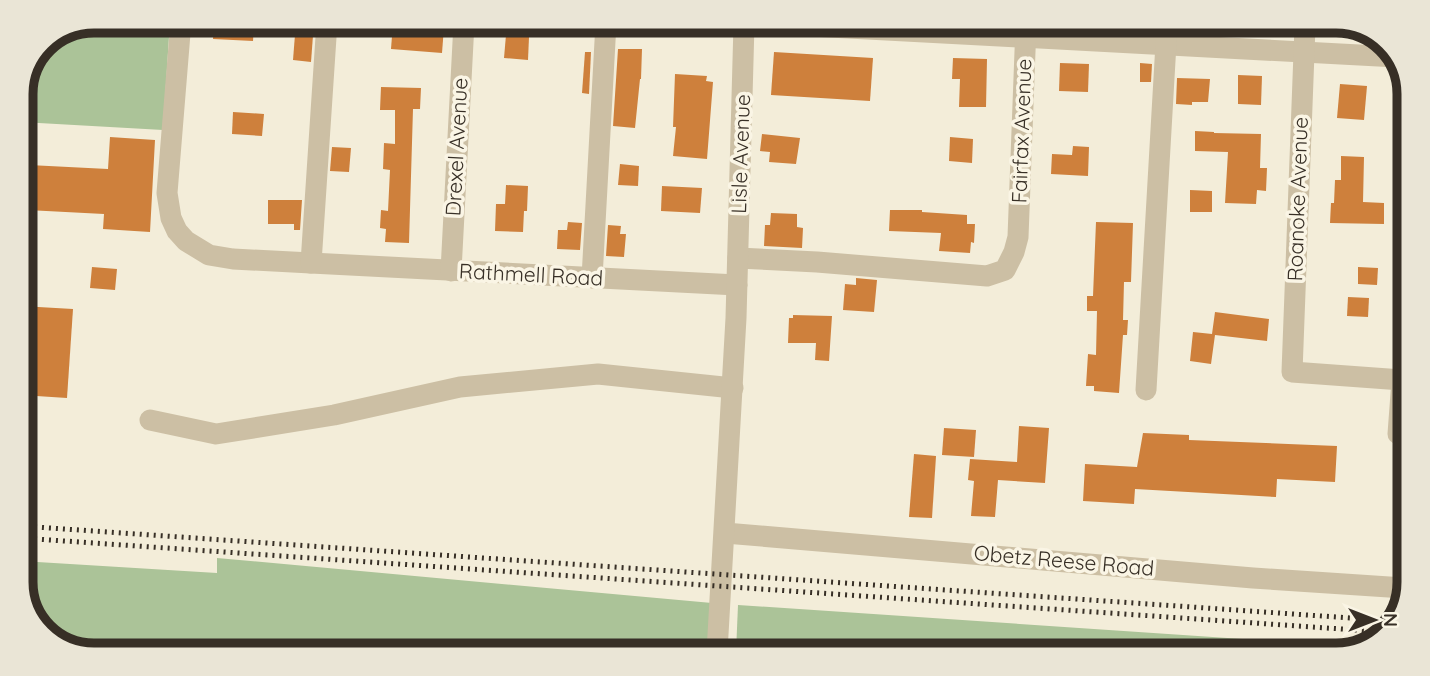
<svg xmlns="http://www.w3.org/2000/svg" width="1430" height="676" viewBox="0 0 1430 676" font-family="Quicksand,sans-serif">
  <rect width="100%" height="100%" fill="#f3edd9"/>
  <g fill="#abc398">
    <path d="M94,21H170L163,130L21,122V90L43,42Z"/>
    <path d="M217,558L712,603L710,652L66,649L36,626L21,587V561L217,573Z"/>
    <path d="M738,605L1362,647L1336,655L736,652Z"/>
  </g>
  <g fill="#ce803c">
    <path d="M214,22H254L253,41L213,39Z"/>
    <path d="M296,22H314L311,62L293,60Z"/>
    <path d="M393,23L444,27L442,53L391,49Z"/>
    <path d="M506,35L529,37L528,60L504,58Z"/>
    <path d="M618,49H642L641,79H640L635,128L613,126Z"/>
    <path d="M585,52H591L589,94L582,93Z"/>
    <path d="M774,52L873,58L870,101L771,95Z"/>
    <path d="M953,58L987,59L986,107H959L960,79H952Z"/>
    <path d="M1060,63L1089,64L1088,92L1059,91Z"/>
    <path d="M1140,63L1152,64L1151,82H1140Z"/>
    <path d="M675,74L707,76L706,81L713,82L707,159L673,156L676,127H673Z"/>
    <path d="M1238,75L1262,76L1261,105L1238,104Z"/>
    <path d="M1177,78L1210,79L1208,102H1192V105L1176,104Z"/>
    <path d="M1340,84L1367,86L1364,120L1337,118Z"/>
    <path d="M381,87L421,88L420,109H413L409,243L385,242L386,229L380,228L381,210L388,211L390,170L383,169L384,143L395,144V110H380Z"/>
    <path d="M233,112L264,114L262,136L232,134Z"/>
    <path d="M1195,131L1214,132V133L1261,134L1260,168H1267L1266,191L1257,190L1256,204L1225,203L1228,152L1195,151Z"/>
    <path d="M762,134L800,138L796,164L769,162L770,152L760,151Z"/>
    <path d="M110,137L155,140L150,232L103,229L104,214L27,210L29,165L108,169Z"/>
    <path d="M950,137L973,139L972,163L949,161Z"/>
    <path d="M1073,146L1089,147L1088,176L1051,174L1052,154L1072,155Z"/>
    <path d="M332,147L351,148L349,172L330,171Z"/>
    <path d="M1341,156L1364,157L1363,202L1384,203V224L1330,223L1331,203H1334L1335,180H1341Z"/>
    <path d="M620,164L639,166L638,186L618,185Z"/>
    <path d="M506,185L528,186L527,211H524L523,232L495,231L496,204H505Z"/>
    <path d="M662,186L702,188L700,213L661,211Z"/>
    <path d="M1190,190L1212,191V212H1190Z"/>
    <path d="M268,200H302L300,230H294V224H268Z"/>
    <path d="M890,210H922V212L967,215V224H975L974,243L971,242L970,253L939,251L941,233L889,231Z"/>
    <path d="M771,213L797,214V227L803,228L802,248L764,246L765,225H770Z"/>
    <path d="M568,222L582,223L580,250L557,249L558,230H567Z"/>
    <path d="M1096,222L1133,223L1131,282H1124L1123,320H1128L1127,335H1123L1119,393L1094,391V386H1086L1088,354L1096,355L1097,311H1087V296H1093Z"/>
    <path d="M608,225L621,226L620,234H626L624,257L606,256Z"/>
    <path d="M92,267L117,269L115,290L90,288Z"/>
    <path d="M1358,267L1378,268L1377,285L1358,284Z"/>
    <path d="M856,278L877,280L874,312L843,310L845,284L856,285Z"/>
    <path d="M1348,297L1369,298L1368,317L1347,316Z"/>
    <path d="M21,306L73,309L67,398L21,395Z"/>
    <path d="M1215,312L1269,319L1267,341L1215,335L1211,364L1190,361L1193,332L1212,334Z"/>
    <path d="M793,315L832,316L829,361L815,360L816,343H788L789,318H793Z"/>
    <path d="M1019,426L1049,428L1045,483L998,480L995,517L971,516L974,481L968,480L970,459L1017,462Z"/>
    <path d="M944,428L976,430L974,457L942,455Z"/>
    <path d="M1143,433L1189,435V440L1337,446L1335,482L1277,479L1276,497L1135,489L1134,504L1083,501L1085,464L1137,467Z"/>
    <path d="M914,454L936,456L932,518L909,517Z"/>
  </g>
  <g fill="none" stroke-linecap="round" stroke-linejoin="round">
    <g stroke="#ccbfa4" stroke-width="21">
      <path d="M181,21L167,193L171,218L177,231L186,241L209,255L233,259L311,263L737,285"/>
      <path d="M773,24L1397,57"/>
      <path d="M1305,26L1292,372L1402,380L1398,434"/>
      <path d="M738,258L817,262L987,276L1005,270L1014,252L1018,237L1026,25"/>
      <path d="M311,263L327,22"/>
      <path d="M451,271L464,23"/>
      <path d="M592,278L606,23"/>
      <path d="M1146,390L1167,26"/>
      <path d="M150,420L216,434L334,415L460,387L598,374L733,388"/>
      <path d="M725,533L1253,578L1404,588"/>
      <path d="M717,652L736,318L744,24"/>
    </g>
    <g stroke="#372f26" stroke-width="5" stroke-dasharray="2 5" stroke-linecap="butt">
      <path d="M21,526L1394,621"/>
      <path d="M21,538L1385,632"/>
    </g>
  </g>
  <g text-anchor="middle" stroke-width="7" stroke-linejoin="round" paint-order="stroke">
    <g font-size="21" fill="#372f26" stroke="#faf5e5">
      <text transform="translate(1022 131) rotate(-88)" y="7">Fairfax Avenue</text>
      <text transform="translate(457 147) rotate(-87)" y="7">Drexel Avenue</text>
      <text transform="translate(741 154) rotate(-88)" y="7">Lisle Avenue</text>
      <text transform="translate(1298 199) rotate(-88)" y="7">Roanoke Avenue</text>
      <text transform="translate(531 275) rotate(3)" y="7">Rathmell Road</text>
      <text transform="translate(1064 561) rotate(5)" y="7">Obetz Reese Road</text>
    </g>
  </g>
  <path d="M0 0H1430V676H0ZM94 33H1336A61 61 0 0 1 1397 94V582A61 61 0 0 1 1336 643H94A61 61 0 0 1 33 582V94A61 61 0 0 1 94 33Z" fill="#eae5d6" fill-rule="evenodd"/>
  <path fill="none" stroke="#372f26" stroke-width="9" d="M94 33H1336A61 61 0 0 1 1397 94V582A61 61 0 0 1 1336 643H94A61 61 0 0 1 33 582V94A61 61 0 0 1 94 33Z"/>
  <g transform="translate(1374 620) rotate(90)" stroke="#faf5e5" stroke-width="5" paint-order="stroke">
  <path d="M0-5L12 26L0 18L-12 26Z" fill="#372f26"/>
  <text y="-10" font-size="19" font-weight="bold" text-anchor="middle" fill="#372f26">N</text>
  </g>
</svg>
